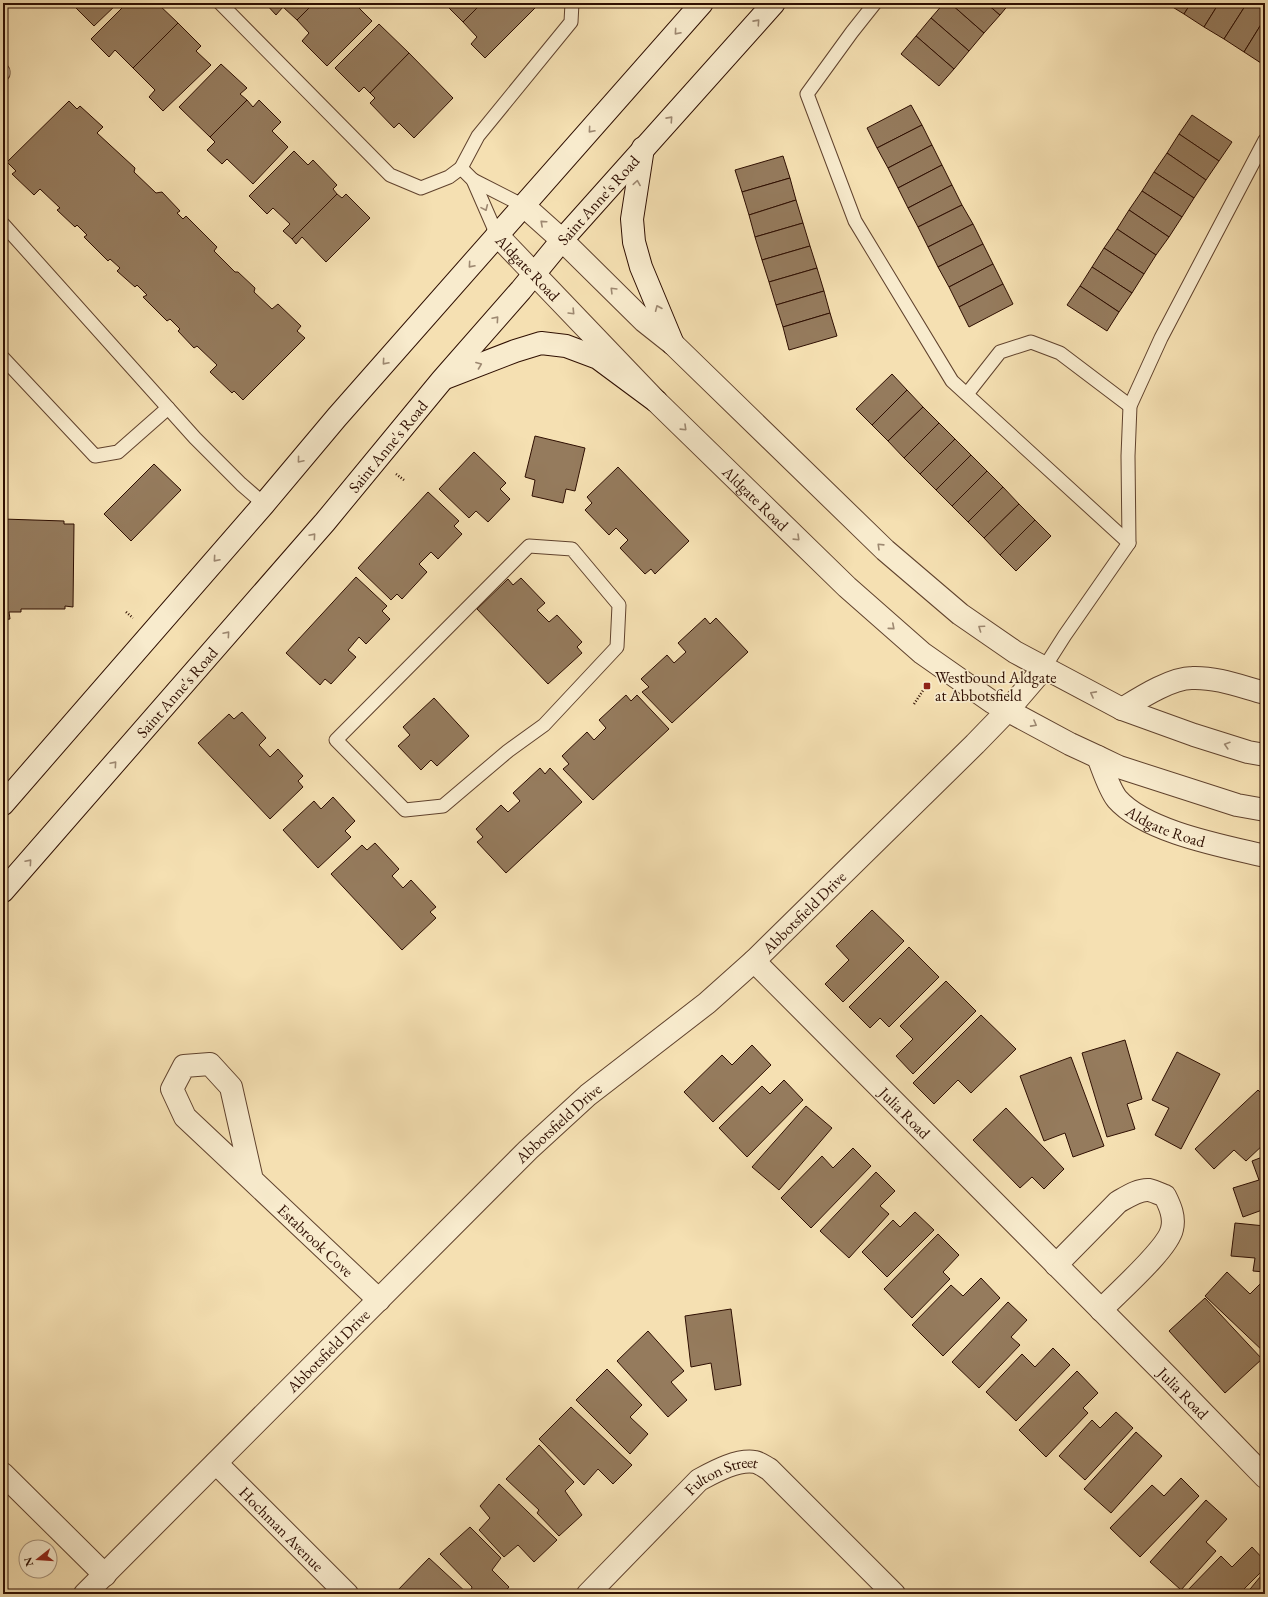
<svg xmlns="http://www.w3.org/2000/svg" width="1268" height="1597" viewBox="0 0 1268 1597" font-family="'EB Garamond',serif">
  <rect width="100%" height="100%" fill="#f5e0b2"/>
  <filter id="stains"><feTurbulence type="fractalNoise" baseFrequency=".005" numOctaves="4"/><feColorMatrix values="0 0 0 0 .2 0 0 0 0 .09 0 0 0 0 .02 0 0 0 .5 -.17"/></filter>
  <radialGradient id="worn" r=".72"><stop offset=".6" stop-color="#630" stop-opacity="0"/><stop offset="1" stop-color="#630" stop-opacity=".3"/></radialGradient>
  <g fill="#957b5d" stroke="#2e0e01">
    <path d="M71,3H118L94,26Z"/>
    <path d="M127,3H148L151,6L153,3H157L178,23L133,68L115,50L109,57L91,39Z"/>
    <path d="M265,3H314L297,20L283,7L276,15Z"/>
    <path d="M314,3H354L372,21L327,66L302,41L309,33L297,20Z"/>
    <path d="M444,3H482L463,22Z"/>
    <path d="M482,3H533L537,6L485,58L471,44L477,37L463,22Z"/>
    <path d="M944,3H950L984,33L969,51L931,18Z"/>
    <path d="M950,3H986L1000,15L984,33Z"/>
    <path d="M986,3H1010L1000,15Z"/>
    <path d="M1166,3H1191L1184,14Z"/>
    <path d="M1191,3H1219L1204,27L1184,14Z"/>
    <path d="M1219,3H1247L1224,39L1204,27Z"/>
    <path d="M1247,3H1259L1265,7V18L1244,52L1224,39Z"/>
    <path d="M931,18L969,51L954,69L916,36Z"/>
    <path d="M1265,18V63L1264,65L1244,52Z"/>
    <path d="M178,23L201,46L196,51L211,65L163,111L149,97L155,90L133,68Z"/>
    <path d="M379,24L409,53L370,93L364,87L359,92L335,68Z"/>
    <path d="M916,36L954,69L939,86L901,54Z"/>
    <path d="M409,53L453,98L414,138L399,123L394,128L370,103L375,98L370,93Z"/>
    <path d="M221,64L247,88L240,94L247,100L210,137L179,107Z"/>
    <path d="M247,100L253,107L259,100L281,122L272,131L288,147L253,184L227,159L222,164L207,150L215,142L210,137Z"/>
    <path d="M69,101L77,109L80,106L103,127L97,133L135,168L134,172L156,193L162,192L180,211L177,213L183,219L186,216L217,247L214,251L235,272H238L255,288L254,292L272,309L278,304L301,326L297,331L305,338L243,400L234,391L232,393L210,372L217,365L197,346L194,348L178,331L180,329L170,319L167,321L143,297L147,295L137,285L135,287L117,271L120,268L110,259L108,261L84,237L87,235L77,225L75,227L57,210L60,208L40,189L34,195L12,174L16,171L7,162Z"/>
    <path d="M911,105L922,125L877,148L867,128Z"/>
    <path d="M1192,115L1232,142L1219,161L1179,134Z"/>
    <path d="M922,125L932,145L888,168L877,148Z"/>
    <path d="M1179,134L1219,161L1206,180L1167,153Z"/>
    <path d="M932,145L942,165L898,188L888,168Z"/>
    <path d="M294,151L308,165L313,160L337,185L333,189L337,194L292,239L283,231L290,224L273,208L267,214L249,196Z"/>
    <path d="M1167,153L1206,180L1194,198L1154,172Z"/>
    <path d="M783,156L790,178L742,192L735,170Z"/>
    <path d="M942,165L952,185L908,208L898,188Z"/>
    <path d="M1154,172L1194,198L1182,217L1142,191Z"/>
    <path d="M790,178L796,200L749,215L742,192Z"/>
    <path d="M952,185L962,205L918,227L908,208Z"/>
    <path d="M1142,191L1182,217L1169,237L1129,210Z"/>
    <path d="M337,194L342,198L346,194L370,218L326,262L302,237L296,244L292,239Z"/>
    <path d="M796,200L803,223L755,237L749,215Z"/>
    <path d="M962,205L973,224L928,247L918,227Z"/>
    <path d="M1129,210L1169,237L1156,255L1117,229Z"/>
    <path d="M803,223L810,246L762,260L755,237Z"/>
    <path d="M973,224L983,244L938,267L928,247Z"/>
    <path d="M1117,229L1156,255L1144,274L1104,248Z"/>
    <path d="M983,244L993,264L949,287L938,267Z"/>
    <path d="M810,246L817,268L769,282L762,260Z"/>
    <path d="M1104,248L1144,274L1132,293L1092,267Z"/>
    <path d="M993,264L1003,284L959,307L949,287Z"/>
    <path d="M1092,267L1132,293L1119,312L1080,286Z"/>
    <path d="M817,268L824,291L776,305L769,282Z"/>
    <path d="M1003,284L1013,304L969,327L959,307Z"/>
    <path d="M1080,286L1119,312L1107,331L1067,305Z"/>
    <path d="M824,291L830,313L783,327L776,305Z"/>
    <path d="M830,313L837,336L789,350L783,327Z"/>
    <path d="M892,374L907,390L872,425L856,409Z"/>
    <path d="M907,390L923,407L888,441L872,425Z"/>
    <path d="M923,407L939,423L904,458L888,441Z"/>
    <path d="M939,423L955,439L920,474L904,458Z"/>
    <path d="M535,436L585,448L575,491L566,489L563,503L532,496L535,480L525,477Z"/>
    <path d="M955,439L971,455L936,490L920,474Z"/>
    <path d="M474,452L506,483L500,489L510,499L488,522L476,511L469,518L439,489Z"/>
    <path d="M971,455L987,471L952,506L936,490Z"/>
    <path d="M154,464L181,490L131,541L104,514Z"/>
    <path d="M618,467L689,541L655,574L651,569L645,574L620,548L628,540L616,528L609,535L585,510L592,503L587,497Z"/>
    <path d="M987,471L1003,487L968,522L952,506Z"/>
    <path d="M1003,487L1019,504L984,538L968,522Z"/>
    <path d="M428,492L459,521L454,526L462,534L438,559L431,552L419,564L427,572L402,599L397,594L391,600L358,568Z"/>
    <path d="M1019,504L1035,520L1000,555L984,538Z"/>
    <path d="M3,519L64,521V524H74L73,607L65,606V609H21V612H9L10,619L3,620Z"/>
    <path d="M1035,520L1051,536L1016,571L1000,555Z"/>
    <path d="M356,577L387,606L382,611L390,619L366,644L359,637L348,650L356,657L331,684L325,679L320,685L286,653Z"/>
    <path d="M521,578L545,603L537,610L549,622L557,615L582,642L577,647L582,653L548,684L477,609L508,579L513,585Z"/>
    <path d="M705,618L710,624L716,618L748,652L672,723L642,692L649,687L641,679L667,655L674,663L686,652L678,643Z"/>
    <path d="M626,695L631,701L637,695L669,729L593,800L563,769L569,764L562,756L587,732L594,740L606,728L599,720Z"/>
    <path d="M434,698L469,736L437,766L431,760L421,770L398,746L410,735L403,727Z"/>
    <path d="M242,712L266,738L259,745L270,757L278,749L303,776L298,781L303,787L270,819L198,743L229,714L234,719Z"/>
    <path d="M540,768L545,774L550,768L582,802L506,873L477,842L483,837L476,829L501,805L508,812L520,801L513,793Z"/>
    <path d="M333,797L355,821L345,831L351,837L318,868L283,830L314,801L321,809Z"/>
    <path d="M375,843L399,869L392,876L403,888L411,880L436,907L430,912L436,918L402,950L331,874L362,845L367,850Z"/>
    <path d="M872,910L904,941L843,1002L825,984L849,960L836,946Z"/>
    <path d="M909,947L939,977L889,1027L880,1018L870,1028L849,1007Z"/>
    <path d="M946,981L976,1011L913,1074L896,1056L913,1039L900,1026Z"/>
    <path d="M981,1015L1016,1049L971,1093L958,1080L934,1104L913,1083Z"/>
    <path d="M1125,1040L1142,1099L1127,1104L1135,1129L1107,1137L1082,1053Z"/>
    <path d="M752,1045L771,1065L713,1122L684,1092L722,1055L732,1065Z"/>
    <path d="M1177,1052L1220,1074L1181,1149L1155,1135L1169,1108L1152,1100Z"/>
    <path d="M1071,1057L1104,1146L1073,1157L1065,1133L1044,1141L1020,1076Z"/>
    <path d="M784,1080L803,1100L747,1157L719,1128L762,1086L770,1094Z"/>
    <path d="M1258,1090L1265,1097V1143L1246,1161L1234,1150L1214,1169L1195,1149Z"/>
    <path d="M806,1106L832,1128L779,1190L752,1167Z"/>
    <path d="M1006,1108L1064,1169L1044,1189L1032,1177L1020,1188L973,1140Z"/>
    <path d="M853,1148L871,1166L811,1228L781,1198L822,1156L833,1168Z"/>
    <path d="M1265,1156V1209L1243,1217L1233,1188L1259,1180L1252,1161Z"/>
    <path d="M876,1172L895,1191L880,1206L889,1214L849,1258L820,1231Z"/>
    <path d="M915,1212L934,1230L887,1277L862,1252L893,1220L900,1227Z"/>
    <path d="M1235,1223L1265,1226V1272L1253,1271L1255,1258L1231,1256Z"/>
    <path d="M938,1234L959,1255L943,1272L950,1279L912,1318L884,1289Z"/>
    <path d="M1227,1272L1250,1294L1260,1284L1265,1289V1353L1205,1296Z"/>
    <path d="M981,1278L1000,1298L943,1356L912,1325L951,1285L963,1296Z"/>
    <path d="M1205,1298L1262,1359L1225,1393L1169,1331Z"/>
    <path d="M1008,1302L1027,1320L1011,1337L1020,1345L979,1388L952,1362Z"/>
    <path d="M731,1309L741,1385L715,1390L711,1363L691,1367L685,1316Z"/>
    <path d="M648,1331L684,1371L671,1382L687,1400L668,1417L617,1361Z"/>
    <path d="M1053,1348L1070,1365L1016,1421L986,1392L1022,1354L1035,1367Z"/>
    <path d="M607,1369L642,1405L630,1417L648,1434L630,1454L576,1400Z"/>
    <path d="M1077,1371L1098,1393L1083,1408L1088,1413L1046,1457L1019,1430Z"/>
    <path d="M571,1407L632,1465L613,1484L598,1469L584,1485L539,1439Z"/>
    <path d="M1116,1412L1133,1428L1085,1480L1059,1456L1092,1420L1100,1428Z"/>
    <path d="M1136,1432L1162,1456L1111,1513L1084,1489Z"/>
    <path d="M539,1445L574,1482L565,1491L582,1515L559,1536L537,1513L539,1510L506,1479Z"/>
    <path d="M1181,1478L1199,1496L1140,1557L1110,1528L1152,1485L1164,1496Z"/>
    <path d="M499,1484L557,1540L534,1562L518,1545L504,1557L479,1530L490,1518L480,1506Z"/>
    <path d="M1206,1500L1227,1519L1206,1542L1216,1551L1181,1590L1150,1562Z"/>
    <path d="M470,1527L501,1558L492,1570L509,1587L503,1594H472L470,1593L472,1587L440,1554Z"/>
    <path d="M1252,1547L1265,1561V1568L1239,1594H1184L1221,1556L1232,1567Z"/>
    <path d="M429,1558L468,1594H398L396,1592Z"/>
    <path d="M1265,1571V1594H1246Z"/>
  </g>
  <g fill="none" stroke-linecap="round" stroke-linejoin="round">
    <defs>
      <g id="service">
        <path d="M220,3L390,175L421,188L449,177L461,168L478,136L571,22L572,3"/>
        <path d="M875,3L852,32L807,94L855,221L952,381L1129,543"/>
        <path d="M3,71V74"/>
        <path d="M461,168L473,180L497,235"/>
        <path d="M473,180L524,206"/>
        <path d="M3,224L195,438L241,484L264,504"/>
        <path d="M3,358L95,456L118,452L168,408"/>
        <path d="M967,394L1000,352L1031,342L1060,353L1130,406"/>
        <path d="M529,546L572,549L619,605L617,647L544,725L508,751L443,806L405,810L336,740Z"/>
        <path d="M1044,668L1065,635L1129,543L1128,456L1130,406L1161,338L1265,140"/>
      </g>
      <g id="minor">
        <path d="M1122,709C1140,698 1171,678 1192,678C1217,677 1242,687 1265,693"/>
        <path id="s1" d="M1098,757C1103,769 1109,789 1117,799C1146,832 1223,846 1265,856"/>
        <path id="s2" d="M754,961L1170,1379L1265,1477"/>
        <path id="s3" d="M252,1180L185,1117L172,1089L184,1066L210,1064L231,1087L252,1180L379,1300"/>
        <path d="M1056,1265L1118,1202C1127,1197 1139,1189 1149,1190C1154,1191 1160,1194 1165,1196C1170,1206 1175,1217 1172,1229C1168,1249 1117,1293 1101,1310"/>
        <path id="s4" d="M216,1463L347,1594"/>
        <path d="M3,1474L105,1575"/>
        <path id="s5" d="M85,1594L528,1150L588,1095L707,1003L754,961L975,744L1008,710L1044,668"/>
        <path id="s6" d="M588,1594L699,1480C714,1472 737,1459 755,1462C760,1463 765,1467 769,1469L894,1594"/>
      </g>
      <g id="tertiary">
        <path d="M524,206L562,240L644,321L673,344L885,550L960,614L1015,652L1122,709L1194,735L1248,752L1265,755"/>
        <path id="s7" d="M497,235L656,401L847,587L922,653L992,702L1070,744L1098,757L1119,767L1237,805L1265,810"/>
      </g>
      <g id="secondary">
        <path d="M643,148L632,219L634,242L641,267L673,344"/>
        <path d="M445,378L515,351L541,343L566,346L598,358L656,401"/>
        <path d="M3,804L264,504L337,417L702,3"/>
        <path id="s8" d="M3,891L325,522L442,380L521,290L562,240L774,3"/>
      </g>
    </defs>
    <use href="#service" stroke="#60422d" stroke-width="15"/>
    <use href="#minor" stroke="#60422d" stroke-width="24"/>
    <use href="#tertiary" stroke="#60422d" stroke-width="24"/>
    <use href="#secondary" stroke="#2e0e01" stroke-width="24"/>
    <g stroke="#2e0e01" stroke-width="2.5" stroke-dasharray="1 2" stroke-linecap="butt">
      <path d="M396,474L404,480"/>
      <path d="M126,612L133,618"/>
      <path d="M914,704L926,686"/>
    </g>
    <use href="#service" stroke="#f8ebcd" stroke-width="13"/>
    <use href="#minor" stroke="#f8ebcd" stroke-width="22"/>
    <use href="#tertiary" stroke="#f8ebcd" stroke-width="22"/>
    <use href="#secondary" stroke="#f8ebcd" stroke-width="22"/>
  </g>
  <defs><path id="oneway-chevron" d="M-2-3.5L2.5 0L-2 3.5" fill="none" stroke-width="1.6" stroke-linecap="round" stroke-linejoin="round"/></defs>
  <g stroke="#9d8871">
    <use href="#oneway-chevron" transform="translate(757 22) rotate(-48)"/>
    <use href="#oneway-chevron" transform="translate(677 32) rotate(131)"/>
    <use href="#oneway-chevron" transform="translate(670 119) rotate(-48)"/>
    <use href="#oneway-chevron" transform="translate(591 130) rotate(131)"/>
    <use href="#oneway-chevron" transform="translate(637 183) rotate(-81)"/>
    <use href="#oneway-chevron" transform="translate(485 208) rotate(66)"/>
    <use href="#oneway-chevron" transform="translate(543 223) rotate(-138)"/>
    <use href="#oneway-chevron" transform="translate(471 265) rotate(131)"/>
    <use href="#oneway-chevron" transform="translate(613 290) rotate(-135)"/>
    <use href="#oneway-chevron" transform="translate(658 308) rotate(-113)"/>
    <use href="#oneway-chevron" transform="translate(572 312) rotate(46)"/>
    <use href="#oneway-chevron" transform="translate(496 319) rotate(-49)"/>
    <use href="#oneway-chevron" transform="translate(385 362) rotate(131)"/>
    <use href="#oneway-chevron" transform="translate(479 365) rotate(-21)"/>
    <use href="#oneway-chevron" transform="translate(684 428) rotate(44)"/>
    <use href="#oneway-chevron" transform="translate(300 460) rotate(130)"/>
    <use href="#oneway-chevron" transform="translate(313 536) rotate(-49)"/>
    <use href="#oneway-chevron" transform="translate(797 538) rotate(44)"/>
    <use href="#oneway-chevron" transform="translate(880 546) rotate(-136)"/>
    <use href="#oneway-chevron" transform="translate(216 559) rotate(131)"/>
    <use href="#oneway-chevron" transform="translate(892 627) rotate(41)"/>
    <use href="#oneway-chevron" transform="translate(981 628) rotate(-145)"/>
    <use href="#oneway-chevron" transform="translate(227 634) rotate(-49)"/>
    <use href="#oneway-chevron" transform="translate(1093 694) rotate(-152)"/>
    <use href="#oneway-chevron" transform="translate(1034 724) rotate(29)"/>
    <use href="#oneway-chevron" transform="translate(1227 745) rotate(-163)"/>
    <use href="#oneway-chevron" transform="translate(114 764) rotate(-49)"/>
    <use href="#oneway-chevron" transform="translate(29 862) rotate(-49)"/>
  </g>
  <rect fill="#8f2418" stroke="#f8ebcd" stroke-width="1.5" x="923" y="682" width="8" height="8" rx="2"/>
  <g text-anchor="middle" stroke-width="3.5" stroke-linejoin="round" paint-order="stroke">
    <g font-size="16" fill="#2e0e01" stroke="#f8ebcd">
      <text dy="6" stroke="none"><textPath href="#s8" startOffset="912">Saint Anne's Road</textPath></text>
      <text dy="6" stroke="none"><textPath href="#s7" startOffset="45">Aldgate Road</textPath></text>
      <text dy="6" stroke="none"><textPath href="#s8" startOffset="588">Saint Anne's Road</textPath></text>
      <text dy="6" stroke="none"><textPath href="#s7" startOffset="369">Aldgate Road</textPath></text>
      <text dy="6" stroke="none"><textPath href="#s8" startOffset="264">Saint Anne's Road</textPath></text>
      <text dy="6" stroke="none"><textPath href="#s1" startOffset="103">Aldgate Road</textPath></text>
      <text dy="6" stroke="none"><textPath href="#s5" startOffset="992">Abbotsfield Drive</textPath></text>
      <text dy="6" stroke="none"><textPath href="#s2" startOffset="214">Julia Road</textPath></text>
      <text dy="6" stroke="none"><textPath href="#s5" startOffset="668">Abbotsfield Drive</textPath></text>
      <text dy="6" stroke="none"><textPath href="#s3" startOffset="389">Estabrook Cove</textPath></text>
      <text dy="6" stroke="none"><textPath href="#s5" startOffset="344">Abbotsfield Drive</textPath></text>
      <text dy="6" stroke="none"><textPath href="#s2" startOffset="609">Julia Road</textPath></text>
      <text dy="6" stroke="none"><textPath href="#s6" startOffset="182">Fulton Street</textPath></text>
      <text dy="6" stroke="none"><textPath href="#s4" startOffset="93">Hochman Avenue</textPath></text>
    </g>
    <g font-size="16" fill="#2e0e01" stroke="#f8ebcd" text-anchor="start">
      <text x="935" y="683">Westbound Aldgate<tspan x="935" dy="18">at Abbotsfield</tspan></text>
    </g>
  </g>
  <rect width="1268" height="1597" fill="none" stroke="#f5e0b2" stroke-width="16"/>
  <rect x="4" y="4" width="1260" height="1589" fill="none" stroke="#2e0e01" stroke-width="2"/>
  <rect x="8" y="8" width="1252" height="1581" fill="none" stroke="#2e0e01"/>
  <g transform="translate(38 1559) rotate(253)"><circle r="19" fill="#f8ebcd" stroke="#a7937b"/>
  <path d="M0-3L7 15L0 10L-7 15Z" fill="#8f2418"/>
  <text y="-6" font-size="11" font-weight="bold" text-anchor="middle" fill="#2e0e01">N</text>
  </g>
  <rect width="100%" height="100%" filter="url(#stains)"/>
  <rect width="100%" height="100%" fill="url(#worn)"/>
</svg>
